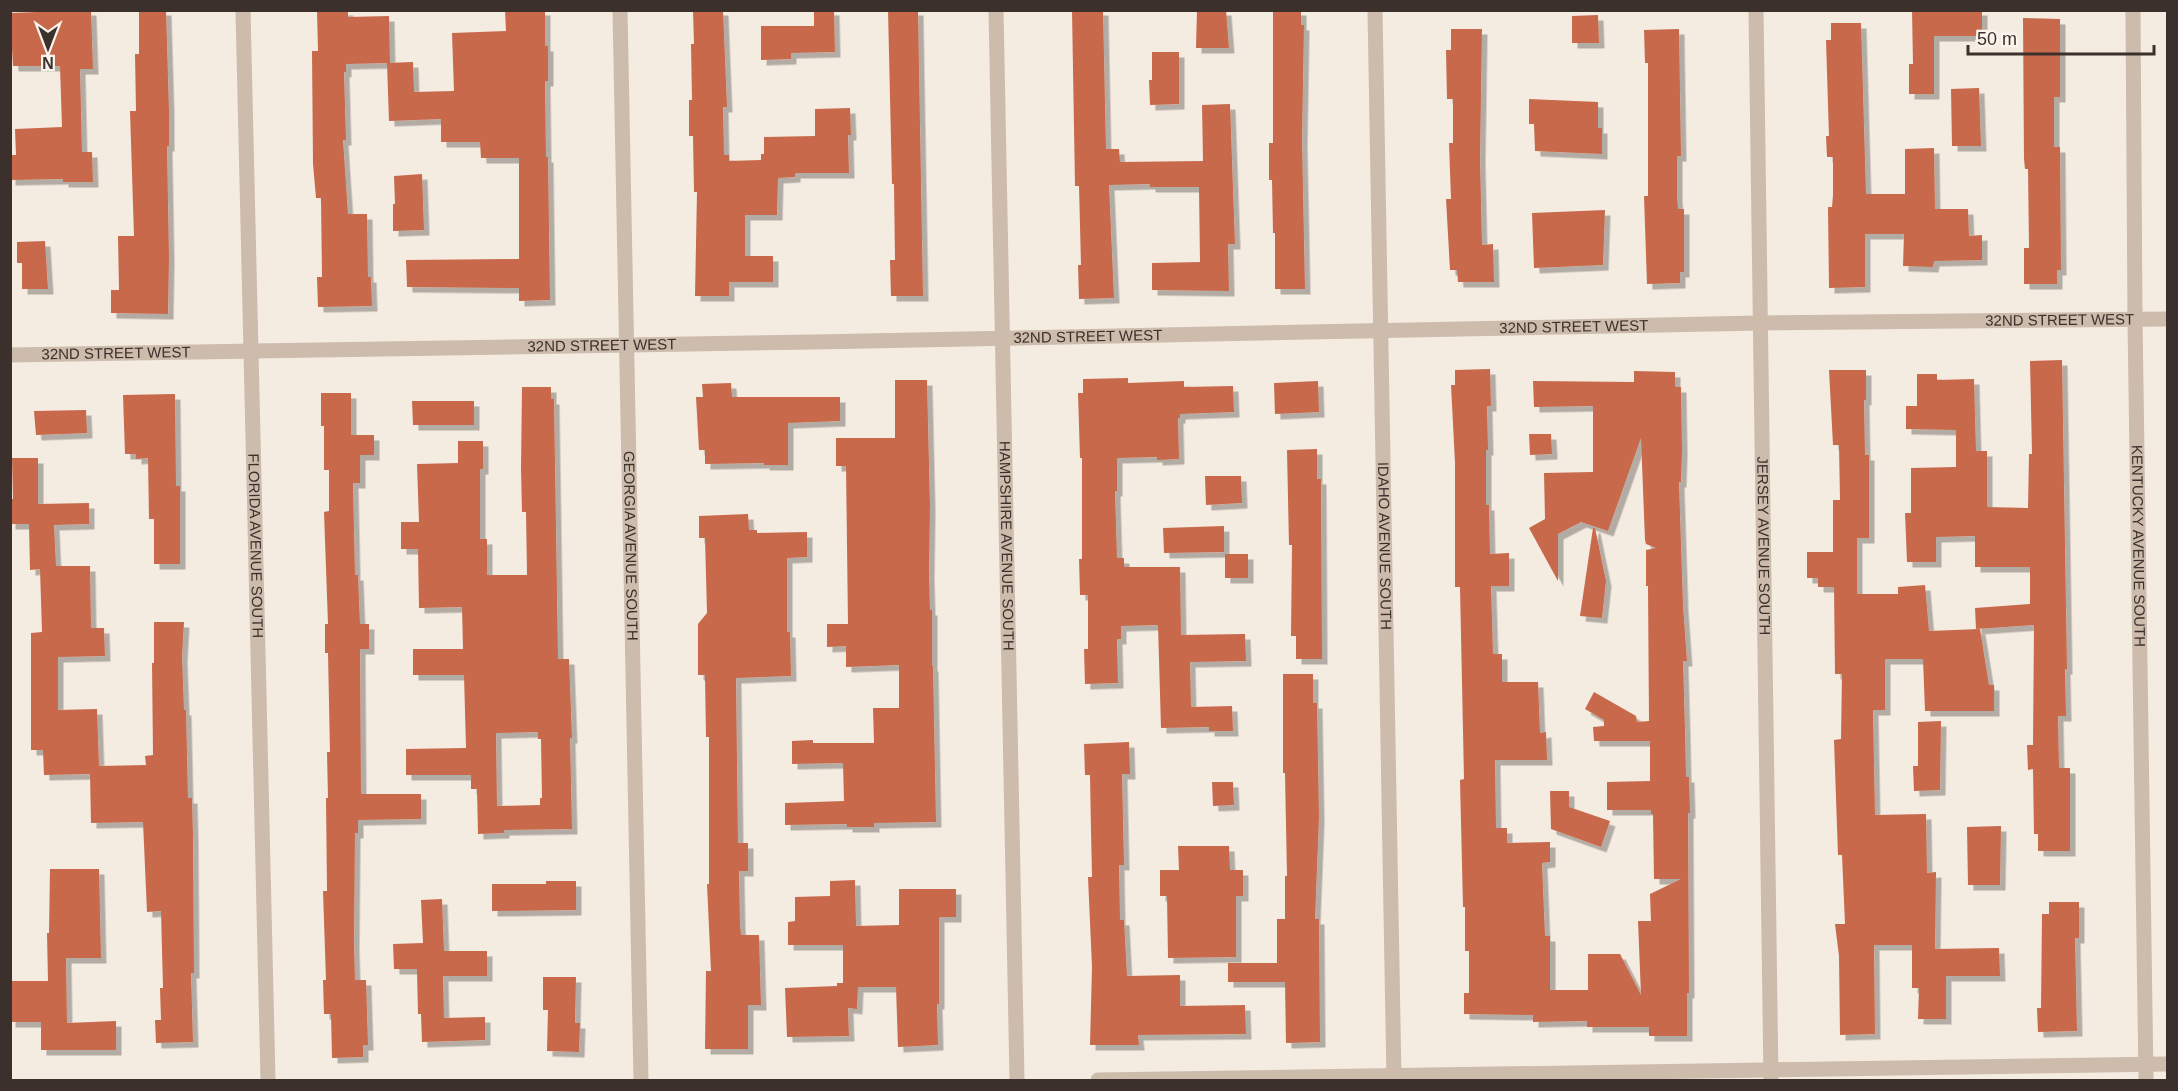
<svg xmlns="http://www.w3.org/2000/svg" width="2178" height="1091" viewBox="0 0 2178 1091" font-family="Helvetica,sans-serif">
  <defs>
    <filter id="shadow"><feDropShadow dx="5.5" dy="5.5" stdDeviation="0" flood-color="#0004"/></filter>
  </defs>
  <rect width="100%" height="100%" fill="#f4ebe1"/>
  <g fill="#c8694b" fill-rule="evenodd" filter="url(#shadow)">
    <path d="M91,10L93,69H80L82,152H92L93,182H63V179L10,180V155H16L15,129L62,127L60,66H13L10,13Z"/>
    <path d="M139,10H166L169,111V146H167L169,258L168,314L111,313V290H119L118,236H134L130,111H136L135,54H139Z"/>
    <path d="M317,10H348V17L389,16L390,63L346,64V72H344L346,140H343L348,214H367L368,277H371L372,306L318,307L317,277H322L321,198H316L313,164L312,51H318Z"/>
    <path d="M505,10H545V46H548V81H545L546,157H548L550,300L519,301V288L407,287L406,260L519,259V158H481L480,142H441V119L389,121L387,63L413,62L414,92L454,91L452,33L506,31Z"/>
    <path d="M693,10H723L727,107H723L724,155H729V161L761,160V154H764V137L815,136V109L850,108L851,135H848L849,173H795V177L778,178L777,215H745V256H773V282H729V296H695L697,192H694L693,136H689V100H692L691,44H694Z"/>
    <path d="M814,10H834L835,52L791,53V59L761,60V26H814Z"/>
    <path d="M888,10H918L923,296H891L890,260H895L894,184H892Z"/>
    <path d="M1072,10H1103L1106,149H1119L1120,162L1203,161L1202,105L1230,104L1235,244H1228L1229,291L1152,290V263L1200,262L1199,187H1150V184L1109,185L1114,298L1079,299L1078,265H1081L1079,186H1075Z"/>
    <path d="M1197,10H1226L1229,48H1196Z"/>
    <path d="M1273,10H1301V25H1304L1302,140L1305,289H1275V233H1273L1272,180H1269V143H1273Z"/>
    <path d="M1912,10H1982V36H1934V94H1909V64H1913Z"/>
    <path d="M1598,15L1599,43H1572V16Z"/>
    <path d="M2023,18L2060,19V97H2054V147H2060L2061,270H2057V284H2024V248H2029L2028,169H2025L2024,159Z"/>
    <path d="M1831,23H1861L1866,194H1905V149L1934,148L1935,209H1968L1969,236L1982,235V260L1934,261L1933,267L1903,266L1904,234H1865V287L1829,288L1828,207H1832L1833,195V157H1827L1826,136H1829L1826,40H1831Z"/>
    <path d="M1451,29H1482L1480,158L1482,245L1493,244L1494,282H1458L1457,270H1450L1446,199H1451L1449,143H1453V99H1447L1446,50H1451Z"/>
    <path d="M1679,29L1681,156H1677V196L1678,209H1684V272H1680V283L1647,284L1644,196H1648V63H1645L1644,30Z"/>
    <path d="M1152,52H1179V104L1150,105L1149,80H1152Z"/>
    <path d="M1979,88L1981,146H1952L1951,89Z"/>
    <path d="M1529,99L1598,102V128H1602V154L1535,151L1534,124H1529Z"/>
    <path d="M422,174L424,230L393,231V204H395L394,176Z"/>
    <path d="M1605,210L1603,265L1534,268L1532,213Z"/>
    <path d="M45,241L48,289H22V263H17V242Z"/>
    <path d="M2062,360L2067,669H2065L2066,716H2058L2059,768H2070V851H2038V834H2034L2033,769L2028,770L2027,745H2033L2034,625L1976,629L1975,608L2030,604V567H1975V536L1936,537V562H1907L1905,513H1911V468L1956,467V430L1906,429V406H1917V374H1937V380L1974,379L1976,451H1987V507L2028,508L2029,454H2032L2030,361Z"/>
    <path d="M1490,369L1491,406H1487L1488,450H1486V505H1489L1490,554L1509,553V586H1491L1493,654H1502V682H1538L1540,733L1546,732L1547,760H1495L1496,828H1507V843L1550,842V862L1542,863L1545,936H1550V990H1588V954H1620L1641,995L1638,921H1651L1650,894L1681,879H1654L1653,814H1651V810H1607V782L1650,781V741H1594L1593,727L1604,726V720L1585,709L1594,692L1636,716L1637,722L1649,721L1648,586H1646V550L1656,548L1646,544L1645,540L1641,438L1608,531L1581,522L1558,534V581L1529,528L1545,519L1544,473L1593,472V406L1534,407L1533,381L1634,382V371L1675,372V387H1681L1682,450L1681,482H1679L1683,606L1687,661H1683L1685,730L1686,777H1689L1690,813H1688L1689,993H1687V1036H1649V1027H1587V1021L1533,1022V1015L1464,1014V993H1469V951H1465V907H1463L1460,780L1464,779L1460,587H1455V463L1451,385H1455V370Z"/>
    <path d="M1829,370H1866V400H1864L1865,455H1869V538H1857V594H1898V587L1925,585L1929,631L1980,629L1989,685H1994V711H1925L1923,659H1885V710H1873L1875,815L1926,814L1927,873L1936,872L1935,949L1999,948L2000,976H1946V1019H1918L1919,988H1912V945H1874L1875,1034L1840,1035L1839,956L1835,924H1845L1842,855H1838L1834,740L1841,739L1842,674H1835L1834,587H1818V578H1807V552H1833V500H1840L1839,445H1833Z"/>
    <path d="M1128,378V383L1184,381V387L1233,386L1234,412L1180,414V418H1178L1179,459L1157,460V457L1117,458V491H1115L1117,558H1124V567H1180L1181,635L1245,634L1246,661L1190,662L1191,707L1232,706L1233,731H1209V727L1161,728L1158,625L1121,626V639H1117L1118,683L1085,684L1084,649H1088V595H1080L1079,559H1082V458H1080L1078,393H1083V379Z"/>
    <path d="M895,380H927L930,507L929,574L930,610H932V666H933L936,822L874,823V827H847V824L785,825V803L844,801L843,763L792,764V741L813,740V743H874L873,708H899V665L846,667V646L827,647V624H848L846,466H836V438H895Z"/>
    <path d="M1318,381L1319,412L1275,414L1274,383Z"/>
    <path d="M731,383L732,397H840V421L788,423V465H764V463L705,464V450H699L696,397H703L702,384Z"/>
    <path d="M522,387H551V399H554L558,659H569L572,738H570L572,829L504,830V833L478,834L477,789H471V775H406V749L466,748L464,675H413V649H463L462,607L419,608L418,549H401V522H419L417,464L458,463V441H483V469H480V539H487V575H527L526,512H522L521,468ZM538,732V739H541L542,798H540V805L497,806L496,733Z"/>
    <path d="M321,393H351V435H374V455H360V483H353L355,575H358L360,624H369V649H360L361,794H421V819L358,820V833H355L354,943L355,980H366L368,1045H363V1057L332,1058L331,1014H324L323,980H326L323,891H327L326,798H328L327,752H330L328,653H325V624H328L324,512L329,511V470H324V426H321Z"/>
    <path d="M175,394L176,486H180V564H154V519H149L148,458L136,459V454H125L123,395Z"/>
    <path d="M412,401H474V425H413Z"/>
    <path d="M86,410L87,433L36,435L34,411Z"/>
    <path d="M1529,434H1551L1552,454L1530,455Z"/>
    <path d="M1317,449V479H1321L1322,659H1296V636H1291L1292,545H1289L1287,450Z"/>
    <path d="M12,458H38V504L89,503V524L54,525L56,566H90L91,628H104L105,656L58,657V710L97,709L99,766L146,765L145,756L153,755L152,663H154V622H184L182,656L184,710H186L188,798H192L193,836L194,973H191L193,1042L156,1043L155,1020H161L160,988H163L161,911L147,912L143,822L91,823L90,774L44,775L43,750H31V633L42,632L40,569L30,570L29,524H10V499H13Z"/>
    <path d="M1205,476H1241L1242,503L1206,505Z"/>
    <path d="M748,514L749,530H757V533L807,532V557L787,558V632H790L791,676L736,678L738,843H748V871H739L740,925L741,935H759L761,1005H748V1049H705L706,971H711L707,884H709V737H706L705,675H698V624L707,613L705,538H699V516Z"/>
    <path d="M1224,526V552L1164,553L1163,528Z"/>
    <path d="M1593,528H1595L1606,581L1602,618L1580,616Z"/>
    <rect x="1225" y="554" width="23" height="24"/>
    <path d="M1283,674H1313V703H1317L1319,817L1315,919H1319L1320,1042L1286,1043L1285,982H1228V963H1277V919H1285V876H1287L1285,773H1283Z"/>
    <path d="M1941,721L1940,790L1914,791L1913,766H1918V722Z"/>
    <path d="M1129,742L1130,774H1122L1124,865H1119L1120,920H1124L1127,976L1180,975V1006L1245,1005L1246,1034L1138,1035L1139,1045H1090L1092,967L1088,877H1092L1091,831L1090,775H1085L1084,744Z"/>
    <path d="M1212,782H1233L1234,805L1213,806Z"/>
    <path d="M1550,791H1569V807L1610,821L1601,847L1551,829Z"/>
    <path d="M2001,826L2000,885H1968L1967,827Z"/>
    <path d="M1178,846H1229L1230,870H1243V896H1236V957L1168,958L1167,896H1160V870H1179Z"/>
    <path d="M50,869H99L101,958H66L67,1023L116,1021V1050H41V1022H10V981H48L47,933H49Z"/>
    <path d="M855,880L856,926L899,925V889H956V917H939V1004H937L938,1045L898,1047L896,987H858L857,1009L848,1008L849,1036L787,1037L785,988L837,986V983H843V945H788V922L795,921V897L830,896V881Z"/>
    <path d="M546,881H576V910L492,911V884H546Z"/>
    <path d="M442,899L444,951H487V976H443L444,1018L485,1017V1040L422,1042L421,1014H418L417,969H394L393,944L423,943L421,900Z"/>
    <path d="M2049,902H2079V938H2075L2077,1031L2038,1032L2037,1008H2041L2042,914H2049Z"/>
    <path d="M543,977H576L575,1023H580L579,1052L547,1051L548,1010H543Z"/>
  </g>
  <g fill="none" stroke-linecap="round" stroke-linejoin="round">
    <g stroke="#cdbbac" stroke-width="15">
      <path id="s1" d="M243,10L268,1080"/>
      <path id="s2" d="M620,10L641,1080"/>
      <path id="s3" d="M996,10L1017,1080"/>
      <path id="s4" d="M1375,10L1394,1080"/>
      <path id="s5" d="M1756,10L1771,1080"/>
      <path id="s6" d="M2133,10L2135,319L2146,1080"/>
      <path id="s7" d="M10,355L814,342L1761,323L2168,319"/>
      <path d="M1098,1080L2168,1064"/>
    </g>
  </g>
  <g text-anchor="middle" stroke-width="5" stroke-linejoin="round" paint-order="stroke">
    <g font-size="15" fill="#3b302b" stroke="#fbf5ee">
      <text dy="5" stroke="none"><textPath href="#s7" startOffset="2050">32ND STREET WEST</textPath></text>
      <text dy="5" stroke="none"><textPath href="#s7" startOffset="1564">32ND STREET WEST</textPath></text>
      <text dy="5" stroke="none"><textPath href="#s7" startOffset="1078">32ND STREET WEST</textPath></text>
      <text dy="5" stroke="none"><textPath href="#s7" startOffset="592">32ND STREET WEST</textPath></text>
      <text dy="5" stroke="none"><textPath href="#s7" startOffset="106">32ND STREET WEST</textPath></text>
      <text dy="5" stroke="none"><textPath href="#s1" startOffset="536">FLORIDA AVENUE SOUTH</textPath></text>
      <text dy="5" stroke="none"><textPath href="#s3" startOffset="536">HAMPSHIRE AVENUE SOUTH</textPath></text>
      <text dy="5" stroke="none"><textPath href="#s5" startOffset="536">JERSEY AVENUE SOUTH</textPath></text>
      <text dy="5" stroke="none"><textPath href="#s2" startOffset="536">GEORGIA AVENUE SOUTH</textPath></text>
      <text dy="5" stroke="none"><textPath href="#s4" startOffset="536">IDAHO AVENUE SOUTH</textPath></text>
      <text dy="5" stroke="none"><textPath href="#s6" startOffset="536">KENTUCKY AVENUE SOUTH</textPath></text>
    </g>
  </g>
  <rect width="2178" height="1091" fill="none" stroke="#3b302b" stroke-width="24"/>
  <g transform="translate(48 48) rotate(180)" stroke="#fbf5ee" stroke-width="4.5" paint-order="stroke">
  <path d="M0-4.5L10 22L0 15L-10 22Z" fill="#3b302b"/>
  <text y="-9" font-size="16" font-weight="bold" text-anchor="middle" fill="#3b302b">N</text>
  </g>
  <path d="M1968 45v9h186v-9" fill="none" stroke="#3b302b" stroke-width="3"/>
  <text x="1977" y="45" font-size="18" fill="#3b302b" stroke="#fbf5ee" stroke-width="4.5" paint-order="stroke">50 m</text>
</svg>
